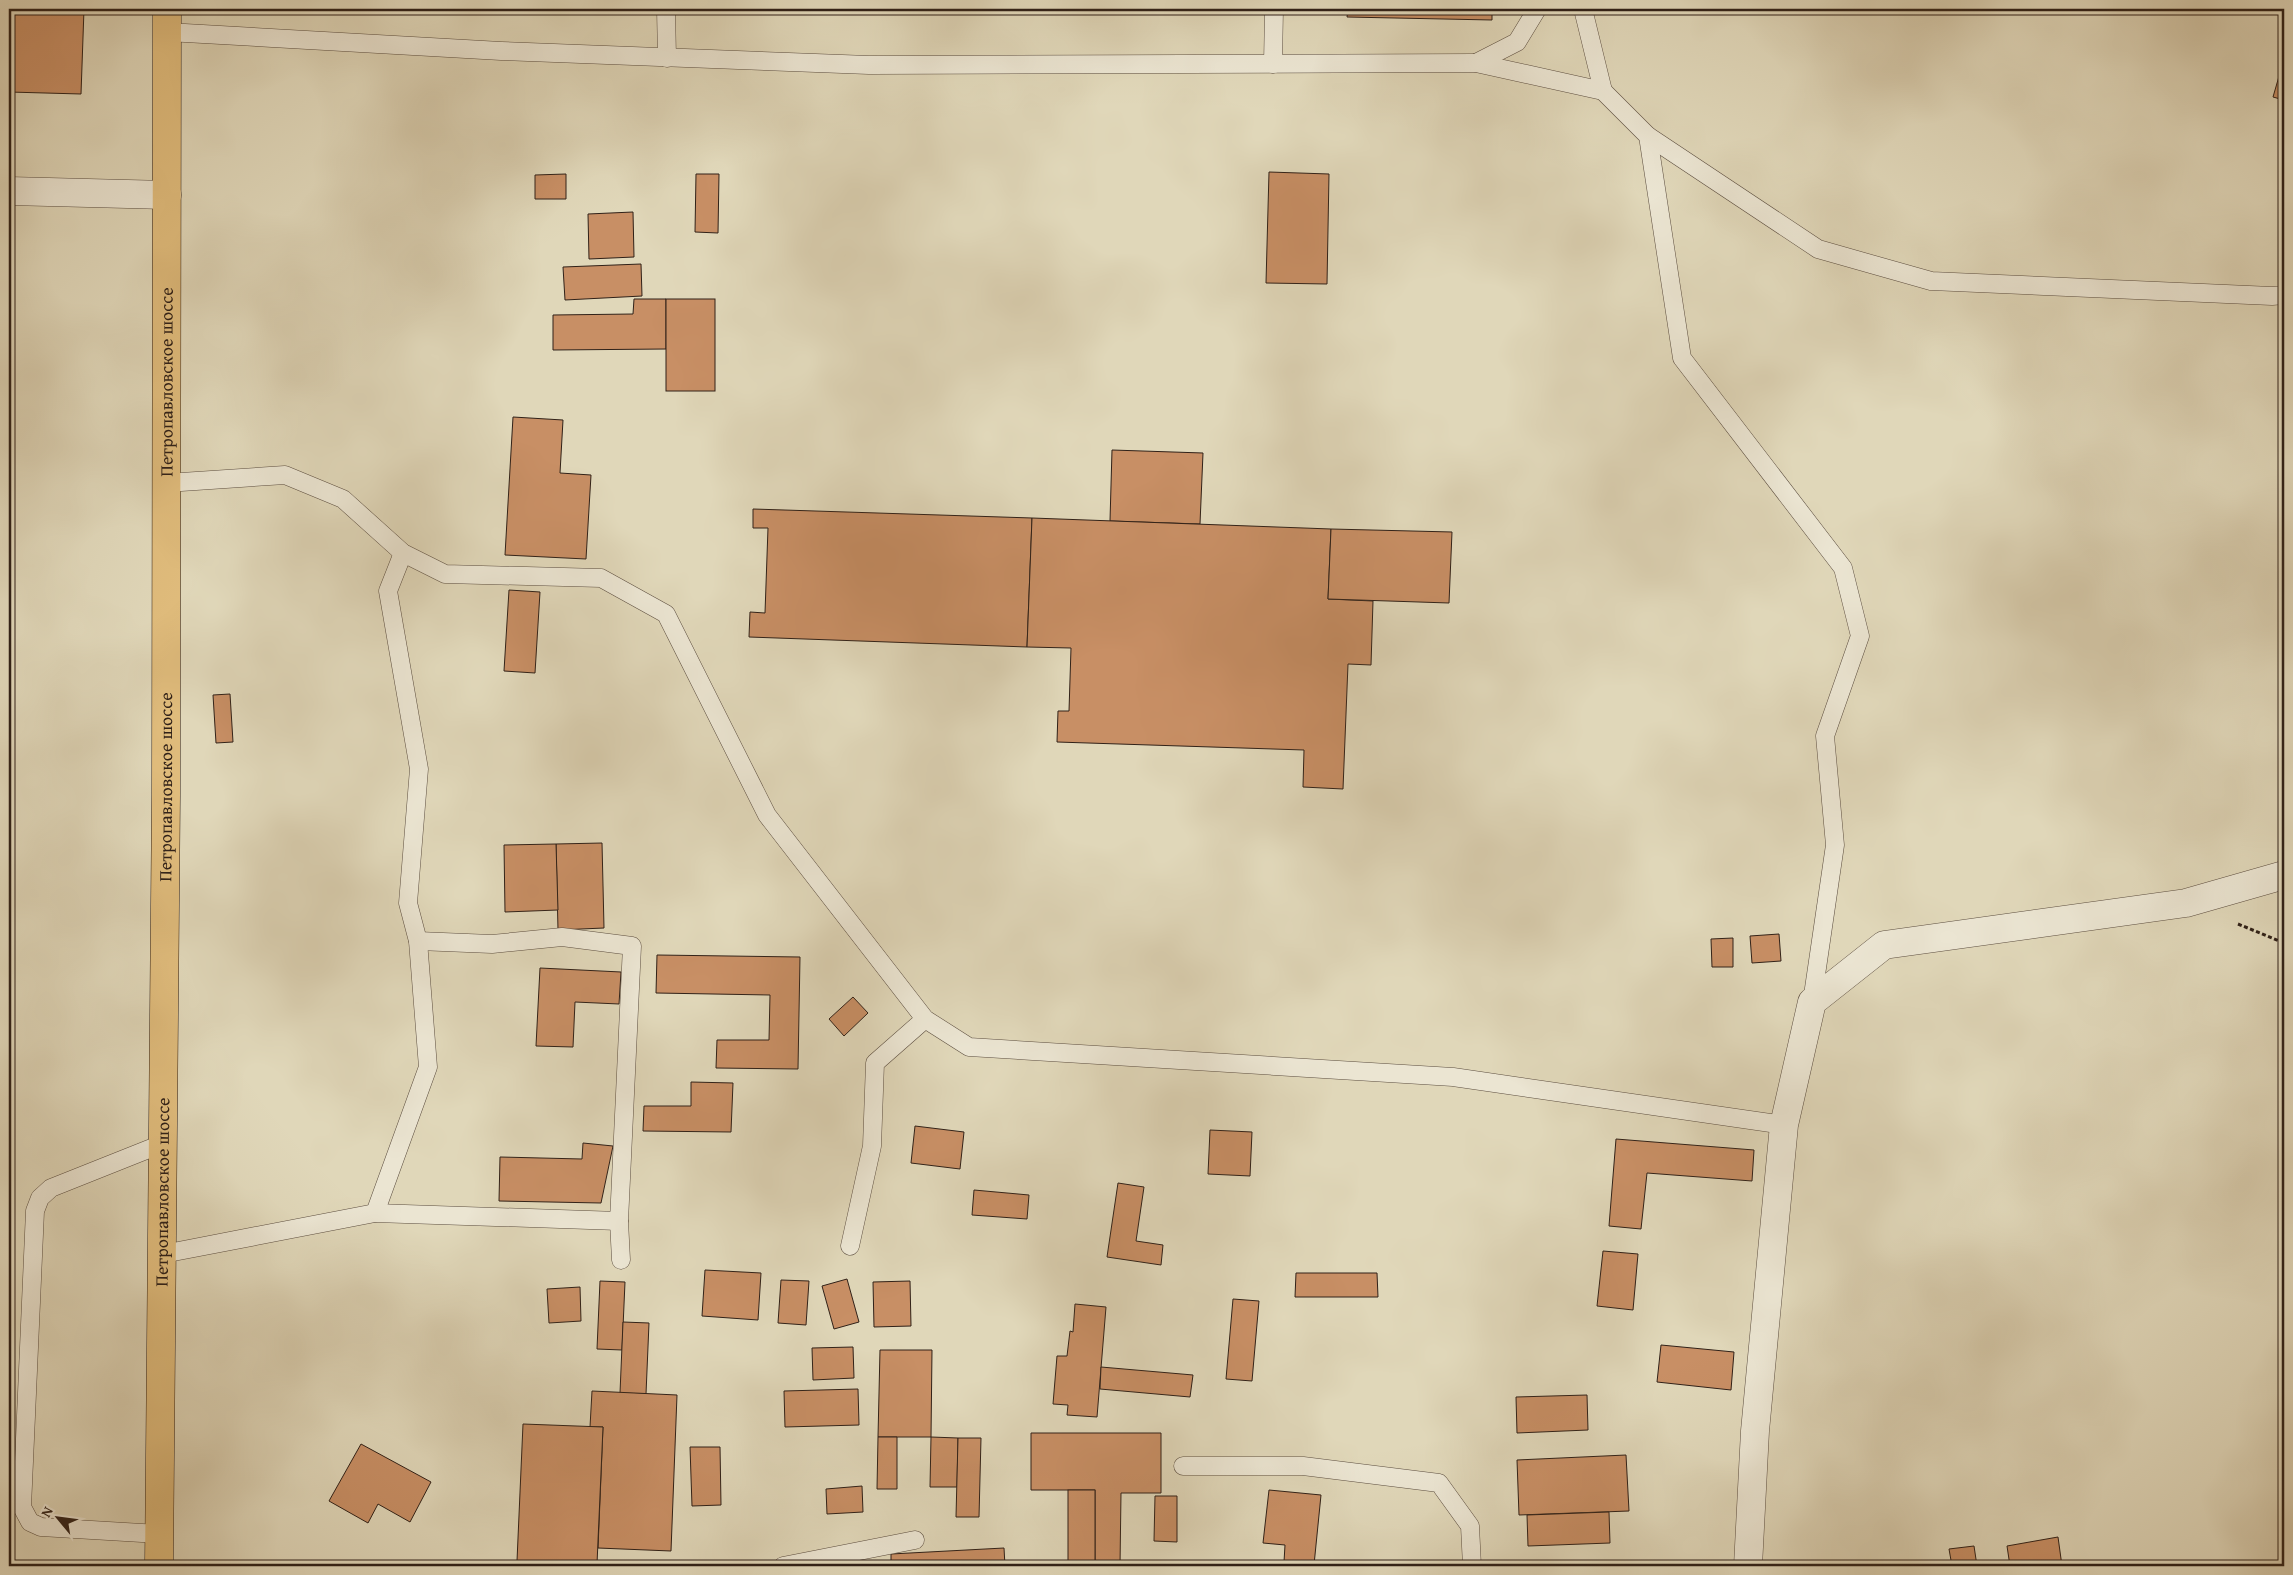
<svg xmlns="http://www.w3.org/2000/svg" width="2293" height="1575" viewBox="0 0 2293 1575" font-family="'Gentium Book Plus',serif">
  <rect width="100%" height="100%" fill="#e0d7b9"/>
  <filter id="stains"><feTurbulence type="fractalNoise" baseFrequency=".004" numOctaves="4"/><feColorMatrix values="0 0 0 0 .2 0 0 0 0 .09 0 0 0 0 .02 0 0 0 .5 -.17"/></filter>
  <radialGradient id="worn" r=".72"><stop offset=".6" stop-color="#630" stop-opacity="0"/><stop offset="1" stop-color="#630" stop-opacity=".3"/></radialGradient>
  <g fill="#c88f65" stroke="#302118">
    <path d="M9,9H84L81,94L9,92Z"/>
    <path d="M1348,9H1492V20L1347,17Z"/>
    <path d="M2284,59V100L2273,97Z"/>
    <path d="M1269,172L1329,174L1327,284L1266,283Z"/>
    <path d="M566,174V199H535V175Z"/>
    <path d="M696,174H719L718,233L695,232Z"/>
    <path d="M633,212L634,257L589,259L588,214Z"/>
    <path d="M641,264L642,296L565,300L563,267Z"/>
    <path d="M634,299H666V349L553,350V315L633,314Z"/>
    <rect x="666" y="299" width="49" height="92"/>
    <path d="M513,417L563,420L560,473L591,475L586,559L505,555Z"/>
    <path d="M1112,450L1203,453L1200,524L1110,521Z"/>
    <path d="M753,509L1032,518L1027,647L749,637L750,612L765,613L768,528H753Z"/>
    <path d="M1032,518L1331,529L1328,599L1373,601L1371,665L1348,664L1343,789L1303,787L1304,750L1057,742L1058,711H1069L1071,648L1027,647Z"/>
    <path d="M1331,529L1452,532L1449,603L1328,599Z"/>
    <path d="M509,590L540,592L535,673L504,671Z"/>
    <path d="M230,694L233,742L216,743L213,695Z"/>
    <path d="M602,843L604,928L558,930L556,844Z"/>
    <path d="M556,844L558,910L505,912L504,845Z"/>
    <path d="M1779,934L1781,961L1752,963L1750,936Z"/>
    <path d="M1733,938V967H1712L1711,939Z"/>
    <path d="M657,955L800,957L798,1069L716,1068L717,1040H769L770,995L656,993Z"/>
    <path d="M540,968L621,972L619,1004L575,1002L573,1047L536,1046Z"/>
    <path d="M853,997L868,1013L844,1036L829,1019Z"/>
    <path d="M691,1082L733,1083L731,1132L643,1131L644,1106H691Z"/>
    <path d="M915,1126L964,1132L960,1169L911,1163Z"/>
    <path d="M1210,1130L1252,1132L1250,1176L1208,1174Z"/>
    <path d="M1616,1139L1754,1150L1752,1181L1647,1173L1641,1229L1609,1226Z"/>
    <path d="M583,1143L613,1146L601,1203L499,1201L500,1157L582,1159Z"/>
    <path d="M1118,1183L1144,1187L1136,1241L1163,1245L1161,1265L1107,1257Z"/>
    <path d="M974,1190L1029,1195L1027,1219L972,1215Z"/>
    <path d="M1603,1251L1638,1254L1633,1310L1597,1306Z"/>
    <path d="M705,1270L761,1273L758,1320L702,1316Z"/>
    <path d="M1296,1273H1377L1378,1297H1295Z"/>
    <path d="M847,1279L859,1322L834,1329L822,1286Z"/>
    <path d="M781,1280L809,1281L806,1325L778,1323Z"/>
    <path d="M600,1281L625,1282L622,1350L597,1349Z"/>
    <path d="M910,1281L911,1326L874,1327L873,1282Z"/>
    <path d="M580,1287L581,1321L549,1323L547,1289Z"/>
    <path d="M1233,1299L1259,1301L1252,1381L1226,1379Z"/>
    <path d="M1075,1304L1106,1307L1097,1417L1067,1415L1068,1405L1053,1404L1057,1356H1067L1070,1331L1073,1332Z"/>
    <path d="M623,1322L649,1323L646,1394L620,1393Z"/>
    <path d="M1661,1345L1734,1352L1731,1390L1657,1382Z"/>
    <path d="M853,1347L854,1378L813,1380L812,1348Z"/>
    <path d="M880,1350H932L931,1437H878Z"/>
    <path d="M1101,1367L1193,1375L1190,1397L1100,1389Z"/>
    <path d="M858,1389L859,1425L785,1427L784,1391Z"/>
    <path d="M592,1391L677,1395L671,1551L598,1548L603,1427H590Z"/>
    <path d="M1587,1395L1588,1430L1517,1433L1516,1397Z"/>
    <path d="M523,1424L603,1427L597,1564L517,1561Z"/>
    <path d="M1031,1433H1161V1493H1121L1120,1566H1095V1490H1031Z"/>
    <path d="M878,1437H897V1489H877Z"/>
    <path d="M931,1437L958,1438L957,1487H930Z"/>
    <path d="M958,1438H981L979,1517H956Z"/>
    <path d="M361,1444L431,1482L410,1522L378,1504L368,1523L329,1501Z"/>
    <path d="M690,1447H720L721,1505L692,1506Z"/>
    <path d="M1626,1455L1629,1511L1519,1515L1517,1460Z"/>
    <path d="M862,1486L863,1512L827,1514L826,1489Z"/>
    <rect x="1068" y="1490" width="27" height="76"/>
    <path d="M1269,1490L1321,1495L1314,1565L1284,1562L1285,1545L1263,1543Z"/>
    <path d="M1155,1496H1177V1542L1154,1541Z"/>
    <path d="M1609,1512L1610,1543L1528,1546L1527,1515Z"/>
    <path d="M2058,1537L2062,1566H2010L2007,1546Z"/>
    <path d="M1974,1546L1977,1566H1952L1949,1549Z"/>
    <path d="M1004,1548L1005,1566H891V1554Z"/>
  </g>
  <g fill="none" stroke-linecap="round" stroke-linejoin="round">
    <defs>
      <g id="lane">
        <path d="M666,9L667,58"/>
        <path d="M1583,9L1603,91"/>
        <path d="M167,32L501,51L869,65L1476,63L1603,91L1648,136L1682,358L1843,568L1860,636L1825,736L1835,845L1812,1002"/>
        <path d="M1476,63L1517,42L1537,9"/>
        <path d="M1273,64L1274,9"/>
        <path d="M1648,136L1818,249L1931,281L2272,296L2284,295"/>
        <path d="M166,483L285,475L343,499L403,553L445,574L601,578L666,614L767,815L925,1019L969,1047L1453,1077L1784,1125"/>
        <path d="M418,941L492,944L562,937L632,946L619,1221L621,1260"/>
        <path d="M375,1213L428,1067L418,941L408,903L419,769L388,591L403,553"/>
        <path d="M850,1246L872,1146L875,1063L925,1019"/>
        <path d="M163,1254L375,1213L619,1221"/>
        <path d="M1183,1466H1303L1439,1483L1470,1526L1472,1566"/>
        <path d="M159,1534L41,1527L30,1522L22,1507L35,1211L40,1198L51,1188L164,1143"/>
        <path d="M783,1566L915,1540"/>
      </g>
      <g id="street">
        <path d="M9,191L167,195"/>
        <path d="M1748,1566L1755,1431L1784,1125L1812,1002L1884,945L2186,903L2284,875"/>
      </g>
      <g id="primary">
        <path id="s1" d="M159,1566L166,795L167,9"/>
      </g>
    </defs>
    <use href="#lane" stroke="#5c4e40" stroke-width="19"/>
    <use href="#street" stroke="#5c4e40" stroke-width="29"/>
    <use href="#primary" stroke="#302118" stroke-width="29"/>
    <path stroke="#302118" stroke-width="3" stroke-dasharray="4 2.5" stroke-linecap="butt" d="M2238,924L2284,943"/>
    <use href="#lane" stroke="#ebe5d2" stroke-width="18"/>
    <use href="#street" stroke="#ebe5d2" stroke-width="28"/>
    <use href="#primary" stroke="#e0bc7c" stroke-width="28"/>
  </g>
  <g text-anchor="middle" stroke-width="4" stroke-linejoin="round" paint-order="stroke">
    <g font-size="18" fill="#302118" stroke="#ebe5d2">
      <text dy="6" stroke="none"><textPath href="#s1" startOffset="1184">Петропавловское шоссе</textPath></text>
      <text dy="6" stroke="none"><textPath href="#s1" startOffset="779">Петропавловское шоссе</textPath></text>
      <text dy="6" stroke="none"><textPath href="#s1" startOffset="374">Петропавловское шоссе</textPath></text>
    </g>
  </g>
  <rect width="2293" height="1575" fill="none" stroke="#e0d7b9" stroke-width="30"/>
  <rect x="10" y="10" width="2273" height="1555" fill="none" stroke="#302118" stroke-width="2.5"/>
  <rect x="15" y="15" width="2263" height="1545" fill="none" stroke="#302118"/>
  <g transform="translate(58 1518) rotate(299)" stroke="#ebe5d2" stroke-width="4" paint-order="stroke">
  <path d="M0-4L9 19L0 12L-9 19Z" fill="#302118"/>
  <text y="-8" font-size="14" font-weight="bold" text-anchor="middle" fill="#302118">N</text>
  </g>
  <rect width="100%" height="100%" filter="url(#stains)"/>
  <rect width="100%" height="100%" fill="url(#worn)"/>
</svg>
